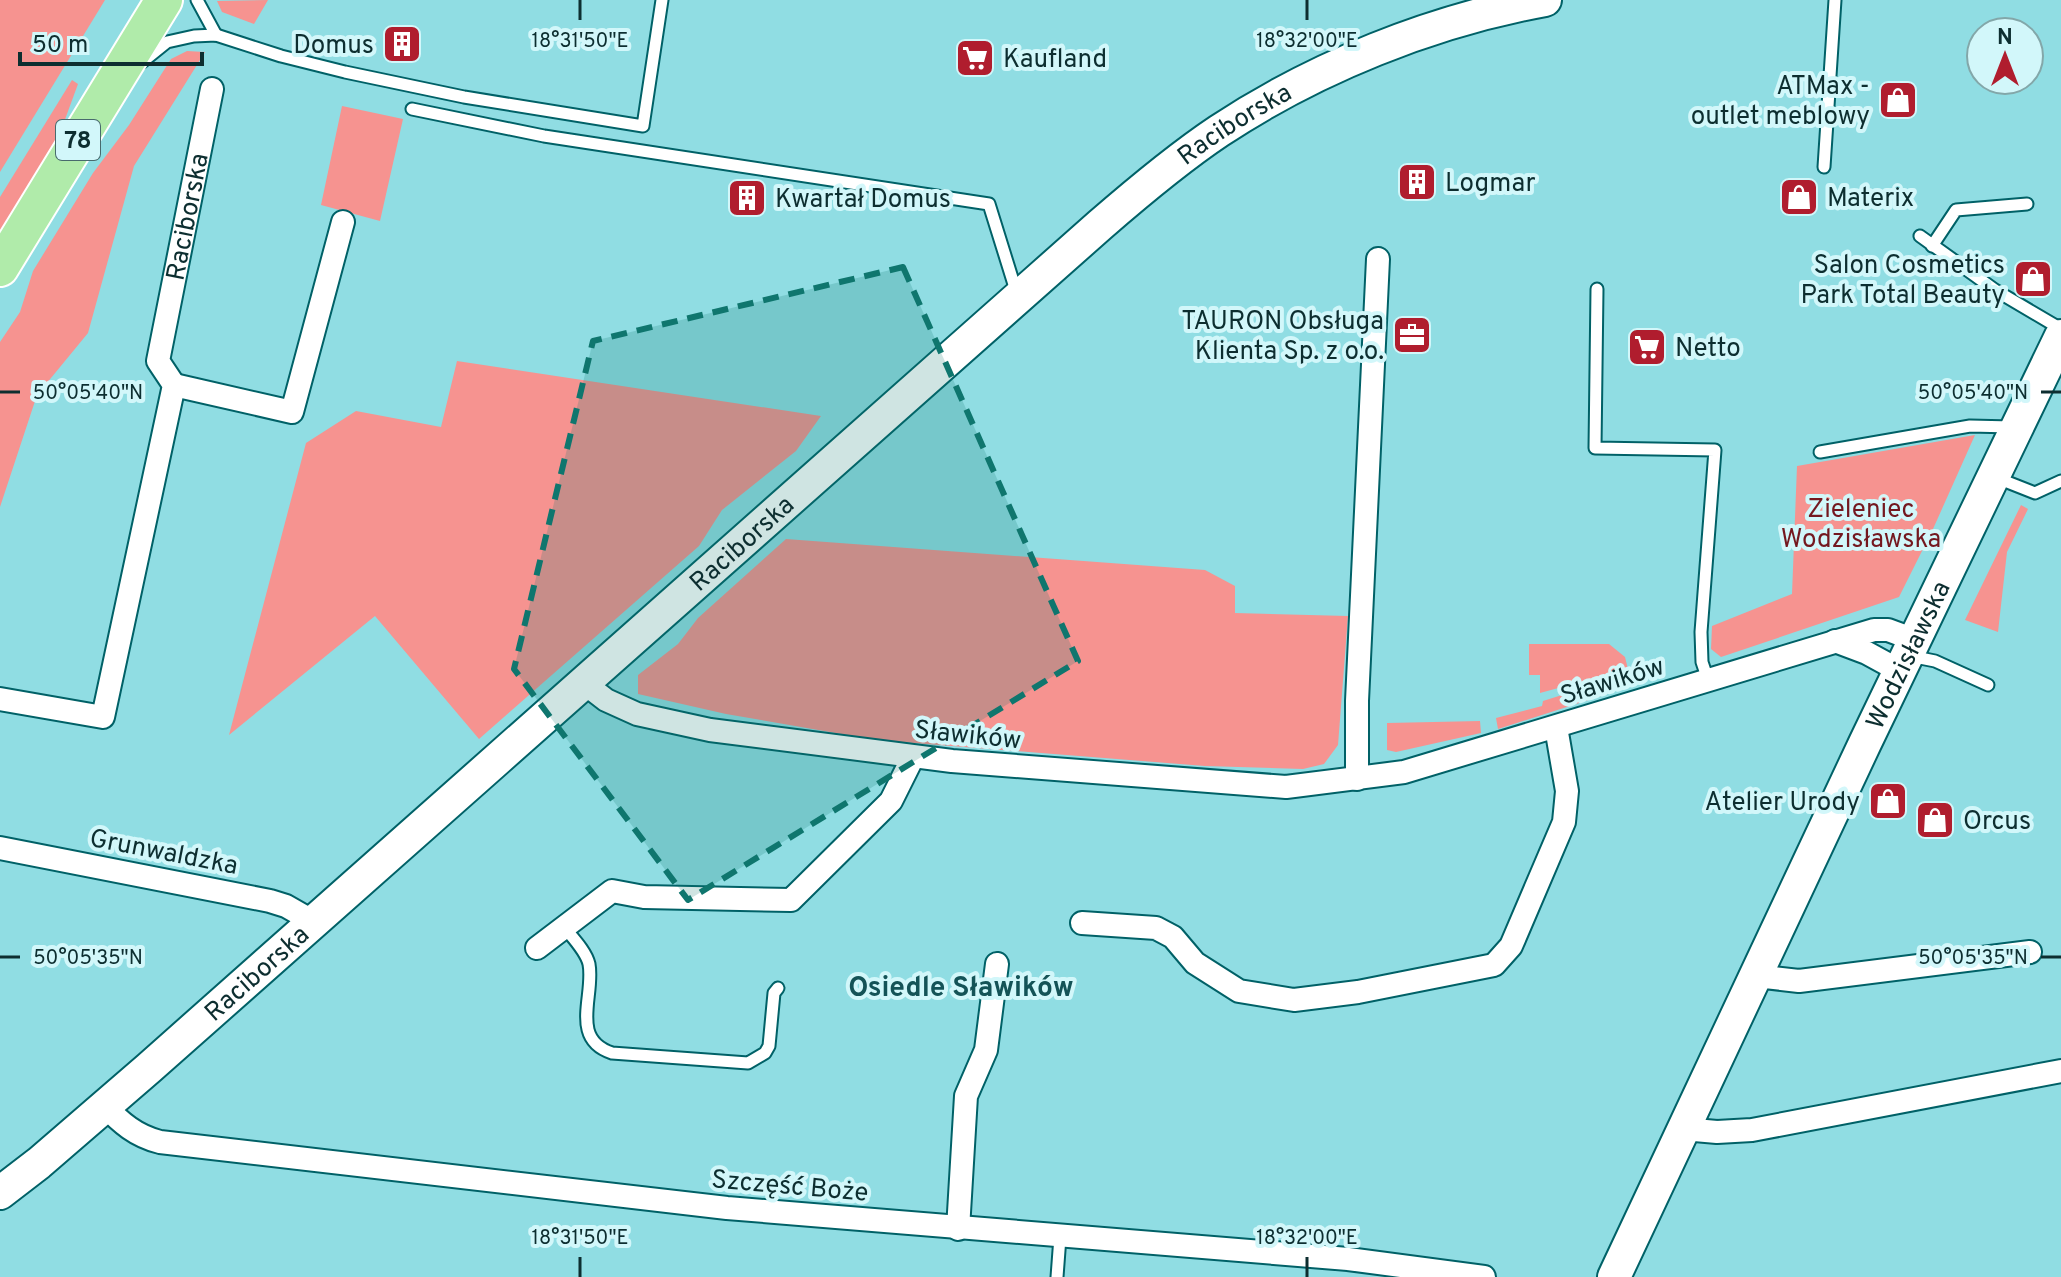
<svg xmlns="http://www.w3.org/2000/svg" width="2061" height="1277" viewBox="0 0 2061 1277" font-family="Overpass,sans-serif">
  <rect width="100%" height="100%" fill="#90dde3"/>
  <g fill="#f69390">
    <path d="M0,0H105L0,172Z"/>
    <path d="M268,0L254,24L222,12L217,1Z"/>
    <path d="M187,51L205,52L134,166L88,333L37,395L0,507V342L20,312L33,271L93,173L129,125L171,59Z"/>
    <path d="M72,80L78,84L56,144L0,232V197Z"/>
    <path d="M342,106L403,119L380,221L321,205Z"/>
    <path d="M457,361L821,416L796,451L722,510L699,546L479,739L375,616L229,735L306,443L356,411L441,427Z"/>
    <path d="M1975,435L1933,529L1899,597L1727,655L1721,657L1711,649L1712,626L1792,594L1797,466Z"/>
    <path d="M2021,505L2028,509L2007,552L1998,632L1965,620Z"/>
    <path d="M786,539L1205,570L1235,586V613L1348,616L1338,745L1324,764L1303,769L1205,766L876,740L726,714L638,694V675L678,644L698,618Z"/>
    <path d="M1529,644H1609L1625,657L1628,669L1540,693V675H1529Z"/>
    <path d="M1619,677L1607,694L1498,729L1496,718L1542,706L1543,701Z"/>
    <path d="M1480,721L1481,733L1396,752L1387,750V723Z"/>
  </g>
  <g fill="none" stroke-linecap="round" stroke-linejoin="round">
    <defs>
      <g id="lane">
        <path d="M197,0L216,35"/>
        <path d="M141,63L167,42L194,36L216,35L281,56L345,72L464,97L643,126L662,0"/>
        <path d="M412,109L544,136L989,204L1017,294"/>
        <path d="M1824,167L1835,0"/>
        <path d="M1920,236L1995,290L2061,329"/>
        <path d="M1932,246L1956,210L2027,204"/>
        <path d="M1597,289L1595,448L1715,450L1701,632L1702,662L1708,680"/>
        <path d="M1820,452L1970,426L2012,427"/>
        <path d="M1997,478L2035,493L2061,481"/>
        <path d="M1910,656L1935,661L1988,685"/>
        <path d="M564,927C572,937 586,951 589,964C595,995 569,1039 612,1053L748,1063L765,1053L769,1046L774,993L778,988"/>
        <path d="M1057,1277L1060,1237"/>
      </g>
      <g id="street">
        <path d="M174,385L292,412L343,222"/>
        <path d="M1835,641L1867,653L1900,671"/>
        <path d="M584,683L606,700L637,714L710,730L952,761L1286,787L1404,772L1874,630H1888L1915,640"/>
        <path id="s1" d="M0,699L103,717L174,385L158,361L212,89"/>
        <path d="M1357,779V701L1378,259"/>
        <path d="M0,848L270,901L286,906L314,922"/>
        <path d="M1082,923L1156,928L1173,937L1195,963L1239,991L1294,1000L1358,992L1494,965L1511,946L1564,822L1567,791L1556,727"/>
        <path d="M537,948L612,891L644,897L791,900L891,801L913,757"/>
        <path d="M1756,976L1799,981L2030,952"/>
        <path d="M104,1105C121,1123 136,1136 160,1142L727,1208L1348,1259L1484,1277"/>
        <path d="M1683,1129L1717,1132L1752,1130L2061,1071"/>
        <path d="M958,1229L966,1096L986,1050L997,964"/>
      </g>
      <g id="secondary">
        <path id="s2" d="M0,1193L39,1163L149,1068L1100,225C1138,192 1177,159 1219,131C1316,67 1431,21 1545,0"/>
        <path id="s3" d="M1614,1277L1865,743L2061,336"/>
      </g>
      <path id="primary" d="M0,268L164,0"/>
    </defs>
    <use href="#lane" stroke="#006167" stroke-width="15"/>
    <use href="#street" stroke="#006167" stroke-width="26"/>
    <use href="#secondary" stroke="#006167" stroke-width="36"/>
    <use href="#primary" stroke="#fff" stroke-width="40"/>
    <use href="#lane" stroke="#fff" stroke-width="11"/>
    <use href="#street" stroke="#fff" stroke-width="22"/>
    <use href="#secondary" stroke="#fff" stroke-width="32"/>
    <use href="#primary" stroke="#b0ebaa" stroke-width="36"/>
  </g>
  <path fill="#0f766e" fill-opacity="0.2" stroke="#0f766e" stroke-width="6" stroke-dasharray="16 10" stroke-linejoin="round" d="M903,267L1078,661L688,900L514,669L593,341Z"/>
  <path fill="none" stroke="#0d2e30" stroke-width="3" d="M580,0V20M1307,0V20M0,392H20M2041,392H2061M0,957H20M2041,957H2061M580,1257V1277M1307,1257V1277"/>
  <defs>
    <symbol id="building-square" viewBox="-11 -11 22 22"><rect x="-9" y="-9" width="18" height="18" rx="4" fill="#b01d2e" stroke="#d2f7fa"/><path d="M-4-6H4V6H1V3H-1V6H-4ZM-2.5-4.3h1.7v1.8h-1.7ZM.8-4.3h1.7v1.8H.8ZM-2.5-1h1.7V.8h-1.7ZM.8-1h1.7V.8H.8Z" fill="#fff"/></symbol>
    <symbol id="supermarket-square" viewBox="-11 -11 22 22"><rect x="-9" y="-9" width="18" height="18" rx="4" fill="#b01d2e" stroke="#d2f7fa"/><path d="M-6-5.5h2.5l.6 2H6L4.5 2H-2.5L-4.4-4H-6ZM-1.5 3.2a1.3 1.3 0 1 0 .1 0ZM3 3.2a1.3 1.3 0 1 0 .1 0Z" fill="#fff"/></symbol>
    <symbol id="shop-square" viewBox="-11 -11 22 22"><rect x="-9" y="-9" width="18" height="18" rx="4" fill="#b01d2e" stroke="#d2f7fa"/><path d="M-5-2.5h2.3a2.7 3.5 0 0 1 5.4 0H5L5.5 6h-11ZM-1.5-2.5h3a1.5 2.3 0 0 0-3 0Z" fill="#fff"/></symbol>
    <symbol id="office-square" viewBox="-11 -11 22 22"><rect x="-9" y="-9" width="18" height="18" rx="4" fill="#b01d2e" stroke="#d2f7fa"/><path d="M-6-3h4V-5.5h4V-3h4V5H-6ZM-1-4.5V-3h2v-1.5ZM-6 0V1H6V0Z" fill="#fff"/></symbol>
  </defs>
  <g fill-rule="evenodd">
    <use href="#building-square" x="380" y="22" width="44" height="44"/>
    <use href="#supermarket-square" x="953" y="36" width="44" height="44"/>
    <use href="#shop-square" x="1876" y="78" width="44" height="44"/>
    <use href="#building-square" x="1395" y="160" width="44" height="44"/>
    <use href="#shop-square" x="1777" y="175" width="44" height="44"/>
    <use href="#building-square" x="725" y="176" width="44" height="44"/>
    <use href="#shop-square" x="2011" y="257" width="44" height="44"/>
    <use href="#office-square" x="1390" y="313" width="44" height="44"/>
    <use href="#supermarket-square" x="1625" y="325" width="44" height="44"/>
    <use href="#shop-square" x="1866" y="779" width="44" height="44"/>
    <use href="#shop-square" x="1913" y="798" width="44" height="44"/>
  </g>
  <g text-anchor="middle" stroke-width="8" stroke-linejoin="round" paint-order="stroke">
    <rect fill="#d2f7fa" stroke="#486a6d" stroke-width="2" x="56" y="120" width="44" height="40" rx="6"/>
    <g font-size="24" font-weight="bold" fill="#0d2e30">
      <text x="78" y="148">78</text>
    </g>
    <g font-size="26" fill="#0d2e30" stroke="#d2f7fa" text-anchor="start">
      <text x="374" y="53" text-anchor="end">Domus</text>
      <text x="1003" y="67">Kaufland</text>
      <text x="1870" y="94" text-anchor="end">ATMax -<tspan x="1870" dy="30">outlet meblowy</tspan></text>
      <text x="1445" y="191">Logmar</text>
      <text x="1827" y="206">Materix</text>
      <text x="775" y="207">Kwartał Domus</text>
      <text x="2005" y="273" text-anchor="end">Salon Cosmetics<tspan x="2005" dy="30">Park Total Beauty</tspan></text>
      <text x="1384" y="329" text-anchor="end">TAURON Obsługa<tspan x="1384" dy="30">Klienta Sp. z o.o.</tspan></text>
      <text x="1675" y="356">Netto</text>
      <text x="1860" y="810" text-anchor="end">Atelier Urody</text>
      <text x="1963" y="829">Orcus</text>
    </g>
    <g font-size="26" fill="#0d2e30" stroke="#d2f7fa">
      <text dy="9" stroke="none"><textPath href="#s2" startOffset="1634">Raciborska</textPath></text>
      <text dy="9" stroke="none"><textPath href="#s1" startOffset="620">Raciborska</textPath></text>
      <text dy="9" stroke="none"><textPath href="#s2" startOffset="986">Raciborska</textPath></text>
      <text dy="9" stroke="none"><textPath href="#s3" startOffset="688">Wodzisławska</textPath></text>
      <text transform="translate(1612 680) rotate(-17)" y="9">Sławików</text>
      <text transform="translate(968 734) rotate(6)" y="9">Sławików</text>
      <text transform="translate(164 851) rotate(11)" y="9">Grunwaldzka</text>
      <text dy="9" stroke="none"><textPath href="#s2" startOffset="338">Raciborska</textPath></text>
      <text transform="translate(790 1185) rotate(5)" y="9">Szczęść Boże</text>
    </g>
    <g font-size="26" fill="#74181f" stroke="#d2f7fa">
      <text x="1861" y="517">Zieleniec<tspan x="1861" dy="30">Wodzisławska</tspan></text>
    </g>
    <g font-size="28" font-weight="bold" fill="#145357" stroke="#d2f7fa">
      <text x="961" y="996">Osiedle Sławików</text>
    </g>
  </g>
  <g font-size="20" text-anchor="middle" fill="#0d2e30" stroke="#d2f7fa" stroke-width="8" stroke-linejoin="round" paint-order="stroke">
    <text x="580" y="47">18°31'50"E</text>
    <text x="1307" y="47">18°32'00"E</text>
    <text x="88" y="399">50°05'40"N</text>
    <text x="1973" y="399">50°05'40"N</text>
    <text x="88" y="964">50°05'35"N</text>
    <text x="1973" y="964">50°05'35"N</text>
    <text x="580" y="1244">18°31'50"E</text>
    <text x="1307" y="1244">18°32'00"E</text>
  </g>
  <g transform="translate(2005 56)"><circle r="38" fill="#d2f7fa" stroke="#83a7a9" stroke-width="2"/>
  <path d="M0-6L14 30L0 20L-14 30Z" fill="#b01d2e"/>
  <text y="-12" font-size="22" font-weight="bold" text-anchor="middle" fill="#0d2e30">N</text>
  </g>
  <path d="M20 52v12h182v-12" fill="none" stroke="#0d2e30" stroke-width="4"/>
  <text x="32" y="52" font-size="24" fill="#0d2e30" stroke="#d2f7fa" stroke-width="6" paint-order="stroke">50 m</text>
</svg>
